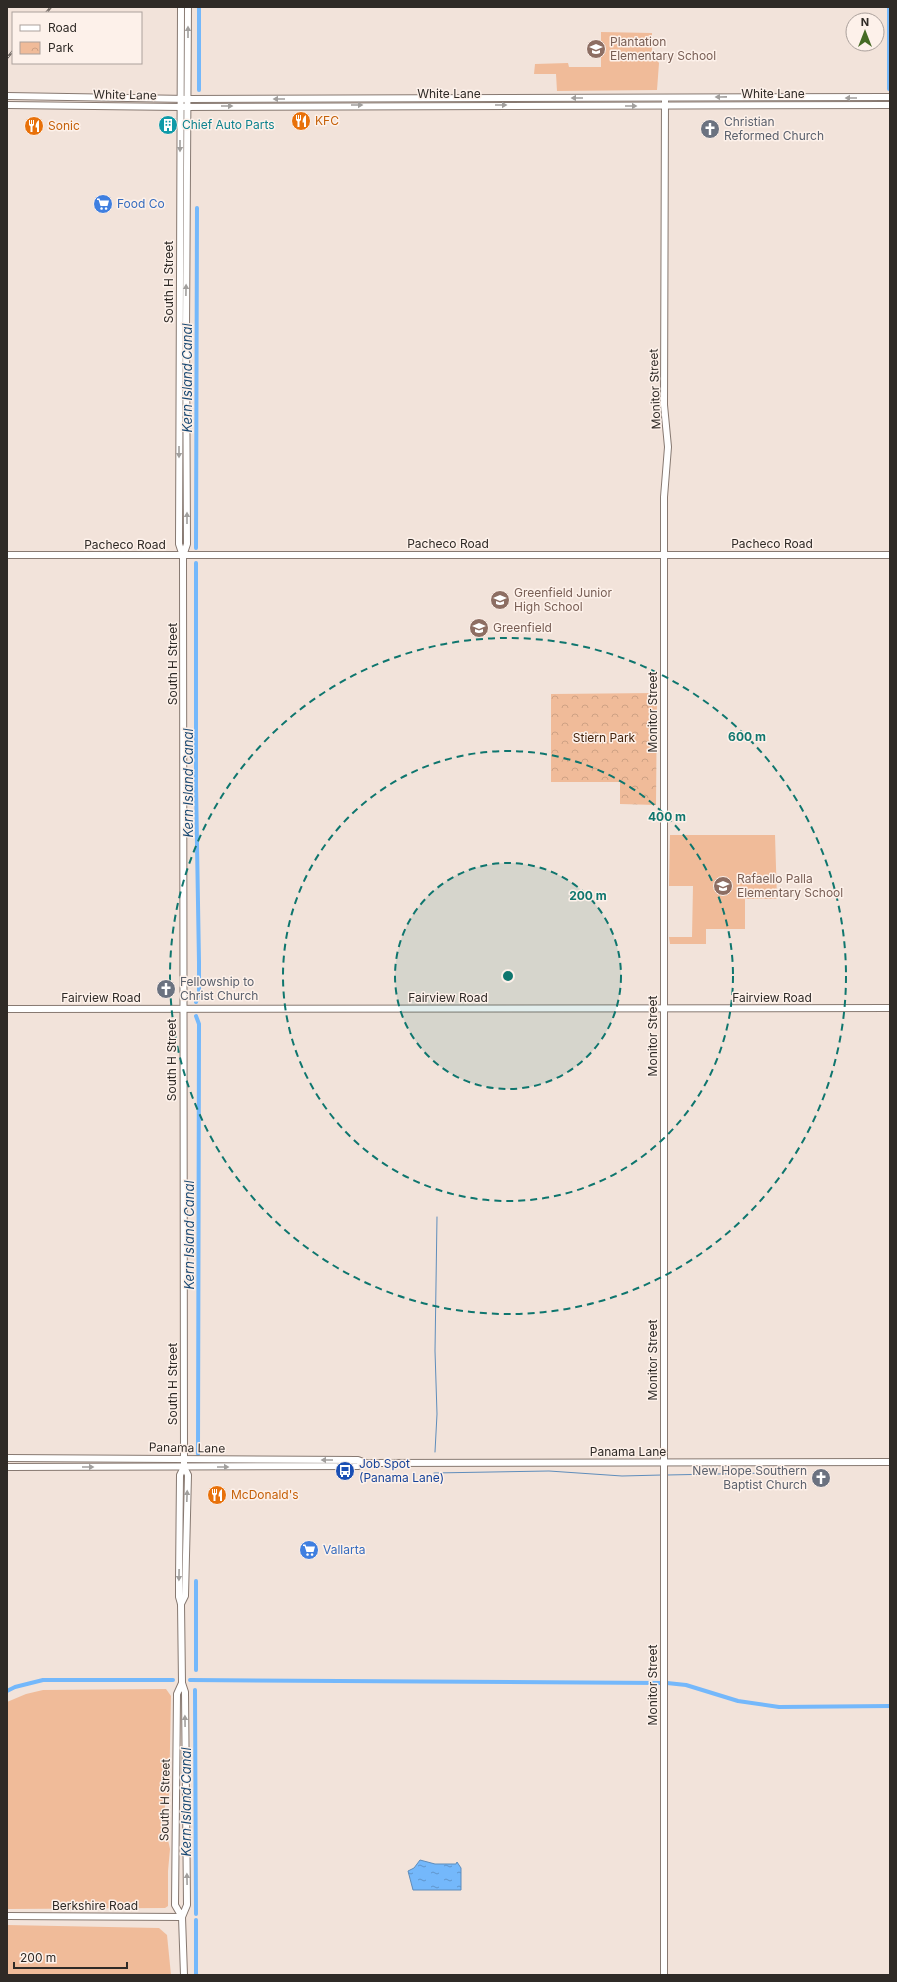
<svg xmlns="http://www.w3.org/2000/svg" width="897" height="1982" viewBox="0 0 897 1982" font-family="Inter,sans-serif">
  <defs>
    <pattern id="park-crowns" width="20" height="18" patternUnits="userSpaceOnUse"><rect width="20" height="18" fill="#f0bb99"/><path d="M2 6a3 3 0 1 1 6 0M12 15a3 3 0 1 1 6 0" fill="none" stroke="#cea184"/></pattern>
    <pattern id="water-ripples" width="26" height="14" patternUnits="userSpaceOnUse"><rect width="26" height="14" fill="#74b8fb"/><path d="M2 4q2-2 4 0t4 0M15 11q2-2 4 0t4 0" fill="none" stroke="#6096cb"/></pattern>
  </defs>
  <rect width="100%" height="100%" fill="#f2e3da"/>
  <g fill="#f0bb99">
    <path d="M601,32L652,33V54L659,63L657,90L557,91L556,74H534L535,64L568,63L569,67H601Z"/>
    <path d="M670,835H775L777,899H745V929H706V944H670L669,937H692L693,886H669Z"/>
    <path d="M166,1689L171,1696L169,1798L165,1801V1817L168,1821V1840L170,1849L168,1871V1906L165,1908L7,1909V1702L26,1694L43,1690Z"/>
    <path d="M7,1925L159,1928L167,1935L171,1975H7Z"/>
  </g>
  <path fill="url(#park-crowns)" d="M657,693L656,805L620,804V782H551V694Z"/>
  <path fill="url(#water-ripples)" stroke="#5f8dbb" d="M420,1860L435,1864H456L457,1862L461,1868V1890H413L408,1871L414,1868Z"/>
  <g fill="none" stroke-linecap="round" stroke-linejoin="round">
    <g stroke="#5f8dbb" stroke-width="1">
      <path d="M435,1452L437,1414L435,1351L437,1217"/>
      <path d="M434,1473L549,1471L622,1476L662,1475"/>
      <path d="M667,1475L768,1473"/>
    </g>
    <g stroke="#74b8fb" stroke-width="4">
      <path d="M889,89V7"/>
      <path d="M199,90V7"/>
      <path d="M196,548L197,208"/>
      <path d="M196,1002L199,993V962L196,785V563"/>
      <path d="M196,1016L199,1024L198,1454"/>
      <path d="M196,1670V1581"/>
      <path d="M190,1680L661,1683"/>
      <path d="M667,1683L686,1685L738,1701L779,1707L890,1706"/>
      <path d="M195,1690L196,1914"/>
      <path d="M7,1691L15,1687L43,1680H173"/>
      <path d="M196,1920V1975"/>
    </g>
    <defs>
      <g id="secondary">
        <path d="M181,7L179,544L183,556"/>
        <path d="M7,96L188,99L890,97"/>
        <path d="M7,105L181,107L890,105"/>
        <path d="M7,555H890"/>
        <path d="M7,1009L890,1008"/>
        <path d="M7,1458L358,1460L366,1463"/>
        <path d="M7,1467L358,1466L366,1463L890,1462"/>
        <path d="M181,1604L185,1596L188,1475L184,1467L183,556L187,544L186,329L188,7"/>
        <path d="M182,1683L181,1604L179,1597V1580L180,1475L184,1467"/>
        <path d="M7,1916L182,1917"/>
        <path d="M182,1917L175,1905L177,1694L182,1683L185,1692L187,1905L182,1917L184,1975"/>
        <path d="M664,1975V497L668,447L664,405L665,98"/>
      </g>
    </defs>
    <use href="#secondary" stroke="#877971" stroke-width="8"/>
    <use href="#secondary" stroke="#fff" stroke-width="6"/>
    <defs>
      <g id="rail">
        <path d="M46,13L51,7"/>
        <path d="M7,58L13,51"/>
      </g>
    </defs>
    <use href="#rail" stroke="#716863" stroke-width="2.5"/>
    <use href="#rail" stroke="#fdf1ea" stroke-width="1" stroke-dasharray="3" stroke-linecap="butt"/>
  </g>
  <defs><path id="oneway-solid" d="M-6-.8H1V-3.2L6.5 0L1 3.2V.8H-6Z"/></defs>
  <g fill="#a19f9d">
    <use href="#oneway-solid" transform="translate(188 32) rotate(-90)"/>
    <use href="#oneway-solid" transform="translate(721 97) rotate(179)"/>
    <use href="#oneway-solid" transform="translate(577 98) rotate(180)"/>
    <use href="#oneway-solid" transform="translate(851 98) rotate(-180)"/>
    <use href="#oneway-solid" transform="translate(279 99) rotate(180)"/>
    <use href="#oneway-solid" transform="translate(357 105)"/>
    <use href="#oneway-solid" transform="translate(501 105)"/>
    <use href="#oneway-solid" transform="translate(227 106)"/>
    <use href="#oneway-solid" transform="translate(631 106)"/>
    <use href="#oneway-solid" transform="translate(180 146) rotate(90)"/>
    <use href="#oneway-solid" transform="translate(186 290) rotate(-89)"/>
    <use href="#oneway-solid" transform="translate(179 452) rotate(90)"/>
    <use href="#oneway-solid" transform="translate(187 518) rotate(-90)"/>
    <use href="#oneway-solid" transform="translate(327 1460) rotate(180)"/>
    <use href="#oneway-solid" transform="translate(88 1467)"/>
    <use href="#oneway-solid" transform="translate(223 1467)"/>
    <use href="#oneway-solid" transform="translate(187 1496) rotate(-88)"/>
    <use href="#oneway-solid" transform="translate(179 1575) rotate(91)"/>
    <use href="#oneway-solid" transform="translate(185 1721) rotate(-91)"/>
    <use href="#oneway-solid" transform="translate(187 1879) rotate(-91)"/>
  </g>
  <circle cx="508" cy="976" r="113" fill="#0f766e" fill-opacity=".12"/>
  <g fill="none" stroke="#0f766e" stroke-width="2" stroke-dasharray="7 5">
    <circle cx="508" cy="976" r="113"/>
    <circle cx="508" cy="976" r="225"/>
    <circle cx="508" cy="976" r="338"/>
  </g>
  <defs>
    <symbol id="school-disc" viewBox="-11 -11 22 22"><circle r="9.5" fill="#8d6e63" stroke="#fdf1ea"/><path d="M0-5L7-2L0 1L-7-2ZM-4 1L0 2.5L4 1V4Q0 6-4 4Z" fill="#fff"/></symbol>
    <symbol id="restaurant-disc" viewBox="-11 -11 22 22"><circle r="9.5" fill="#e8710a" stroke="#fdf1ea"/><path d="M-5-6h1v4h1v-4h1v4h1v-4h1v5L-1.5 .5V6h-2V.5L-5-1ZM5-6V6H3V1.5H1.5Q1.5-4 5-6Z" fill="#fff"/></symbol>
    <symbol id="building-disc" viewBox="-11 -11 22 22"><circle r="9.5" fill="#0f9aa8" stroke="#fdf1ea"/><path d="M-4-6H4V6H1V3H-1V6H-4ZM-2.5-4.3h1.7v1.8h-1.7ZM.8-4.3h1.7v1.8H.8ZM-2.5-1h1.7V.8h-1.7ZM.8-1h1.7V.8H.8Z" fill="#fff"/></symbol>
    <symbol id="church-disc" viewBox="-11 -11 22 22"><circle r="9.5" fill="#6b7280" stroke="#fdf1ea"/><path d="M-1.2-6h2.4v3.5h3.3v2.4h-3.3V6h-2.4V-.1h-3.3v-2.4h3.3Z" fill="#fff"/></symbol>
    <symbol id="supermarket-disc" viewBox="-11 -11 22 22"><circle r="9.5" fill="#3f7fe0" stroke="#fdf1ea"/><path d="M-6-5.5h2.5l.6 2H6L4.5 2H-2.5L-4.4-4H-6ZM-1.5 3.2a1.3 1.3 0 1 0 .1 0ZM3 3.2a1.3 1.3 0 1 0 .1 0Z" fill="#fff"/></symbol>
    <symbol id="bus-disc" viewBox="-11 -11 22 22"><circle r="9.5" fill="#1a4fb4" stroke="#fdf1ea"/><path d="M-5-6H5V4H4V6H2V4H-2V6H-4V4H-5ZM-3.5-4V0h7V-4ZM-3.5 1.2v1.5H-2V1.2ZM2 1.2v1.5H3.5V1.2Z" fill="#fff"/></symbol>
  </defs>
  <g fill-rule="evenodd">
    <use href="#school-disc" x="585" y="38" width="22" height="22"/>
    <use href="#restaurant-disc" x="290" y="110" width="22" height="22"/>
    <use href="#building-disc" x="157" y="114" width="22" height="22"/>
    <use href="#restaurant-disc" x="23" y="115" width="22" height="22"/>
    <use href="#church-disc" x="699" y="118" width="22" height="22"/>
    <use href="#supermarket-disc" x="92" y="193" width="22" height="22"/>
    <use href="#school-disc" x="489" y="589" width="22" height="22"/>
    <use href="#school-disc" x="468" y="617" width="22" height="22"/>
    <use href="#school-disc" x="712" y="875" width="22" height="22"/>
    <use href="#church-disc" x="155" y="978" width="22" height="22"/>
    <use href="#bus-disc" x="334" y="1460" width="22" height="22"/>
    <use href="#church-disc" x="810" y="1467" width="22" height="22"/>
    <use href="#restaurant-disc" x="206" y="1484" width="22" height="22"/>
    <use href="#supermarket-disc" x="298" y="1539" width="22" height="22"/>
  </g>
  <g text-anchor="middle" stroke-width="3" stroke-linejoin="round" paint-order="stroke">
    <g font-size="12" fill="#785e54" stroke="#fdf1ea" text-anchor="start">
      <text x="610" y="46">Plantation<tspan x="610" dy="14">Elementary School</tspan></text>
      <text x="514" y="597">Greenfield Junior<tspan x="514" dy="14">High School</tspan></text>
      <text x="493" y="632">Greenfield</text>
      <text x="737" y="883">Rafaello Palla<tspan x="737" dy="14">Elementary School</tspan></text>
    </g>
    <g font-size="12" fill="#2f2a26" stroke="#fdf1ea">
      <text x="449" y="98">White Lane</text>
      <text x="773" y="98">White Lane</text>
      <text transform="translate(125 95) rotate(1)" y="4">White Lane</text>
      <text transform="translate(169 282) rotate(-90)" y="4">South H Street</text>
      <text transform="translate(655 389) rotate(-92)" y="4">Monitor Street</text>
      <text x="448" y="548">Pacheco Road</text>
      <text x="772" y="548">Pacheco Road</text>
      <text x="125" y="549">Pacheco Road</text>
      <text transform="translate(173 664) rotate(-90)" y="4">South H Street</text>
      <text transform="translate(653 712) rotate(-90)" y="4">Monitor Street</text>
      <text x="101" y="1002">Fairview Road</text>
      <text x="448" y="1002">Fairview Road</text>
      <text x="772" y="1002">Fairview Road</text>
      <text transform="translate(653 1036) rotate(-90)" y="4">Monitor Street</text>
      <text transform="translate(172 1060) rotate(-90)" y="4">South H Street</text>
      <text transform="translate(653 1360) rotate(-90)" y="4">Monitor Street</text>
      <text transform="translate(173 1384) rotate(-90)" y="4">South H Street</text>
      <text transform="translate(187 1448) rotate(1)" y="4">Panama Lane</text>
      <text x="628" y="1456">Panama Lane</text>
      <text transform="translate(653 1685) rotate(-90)" y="4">Monitor Street</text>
      <text transform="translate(165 1800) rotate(-89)" y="4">South H Street</text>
      <text x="95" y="1910">Berkshire Road</text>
    </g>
    <g font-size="12" fill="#c56008" stroke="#fdf1ea" text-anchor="start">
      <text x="315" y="125">KFC</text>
      <text x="48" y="130">Sonic</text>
      <text x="231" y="1499">McDonald's</text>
    </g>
    <g font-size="12" fill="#5b616d" stroke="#fdf1ea" text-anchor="start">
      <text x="724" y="126">Christian<tspan x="724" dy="14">Reformed Church</tspan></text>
      <text x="180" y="986">Fellowship to<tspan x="180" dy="14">Christ Church</tspan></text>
      <text x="807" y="1475" text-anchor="end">New Hope Southern<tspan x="807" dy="14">Baptist Church</tspan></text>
    </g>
    <g font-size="12" fill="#0d838f" stroke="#fdf1ea" text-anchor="start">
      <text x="182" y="129">Chief Auto Parts</text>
    </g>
    <g font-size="12" fill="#366cbe" stroke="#fdf1ea" text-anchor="start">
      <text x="117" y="208">Food Co</text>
      <text x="323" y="1554">Vallarta</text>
    </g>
    <g font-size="12" fill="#42220b" stroke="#fdf1ea">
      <text x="604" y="742">Stiern Park</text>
    </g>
    <g font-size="12" fill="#164399" stroke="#fdf1ea" text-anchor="start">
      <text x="359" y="1468">Job Spot<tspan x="359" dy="14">(Panama Lane)</tspan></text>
    </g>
    <g font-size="13" font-style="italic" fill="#174772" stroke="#fdf1ea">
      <text transform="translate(187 378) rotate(-90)" y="5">Kern Island Canal</text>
      <text transform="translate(188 783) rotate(-90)" y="5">Kern Island Canal</text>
      <text transform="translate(189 1235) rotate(-90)" y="5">Kern Island Canal</text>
      <text transform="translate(186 1802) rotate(-90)" y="5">Kern Island Canal</text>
    </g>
  </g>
  <circle cx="508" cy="976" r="6" fill="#0f766e" stroke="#fdf1ea" stroke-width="2"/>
  <g font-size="12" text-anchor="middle" font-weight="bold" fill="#0f766e" stroke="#fdf1ea" stroke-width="3" stroke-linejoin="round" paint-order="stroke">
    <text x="747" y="741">600 m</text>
    <text x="667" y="821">400 m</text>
    <text x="588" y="900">200 m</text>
  </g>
  <rect width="897" height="1982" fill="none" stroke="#2f2a26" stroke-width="16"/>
  <rect x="12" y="12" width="130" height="52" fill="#fdf1ea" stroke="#aba19c"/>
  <rect x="20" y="25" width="20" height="6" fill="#ffffff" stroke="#aba19c"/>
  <text x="48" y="32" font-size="12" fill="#2f2a26">Road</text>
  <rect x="20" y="42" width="20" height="12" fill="url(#park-crowns)" stroke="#aba19c"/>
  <text x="48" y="52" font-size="12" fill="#2f2a26">Park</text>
  <g transform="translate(865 32)"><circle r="19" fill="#fdf1ea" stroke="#aba19c"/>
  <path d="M0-3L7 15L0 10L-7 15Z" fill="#456a24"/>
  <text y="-6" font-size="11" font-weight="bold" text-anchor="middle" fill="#2f2a26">N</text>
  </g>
  <path d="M14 1962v6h113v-6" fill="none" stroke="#2f2a26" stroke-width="2"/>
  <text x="20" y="1962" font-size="12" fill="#2f2a26" stroke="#fdf1ea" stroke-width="3" paint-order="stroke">200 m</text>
</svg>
